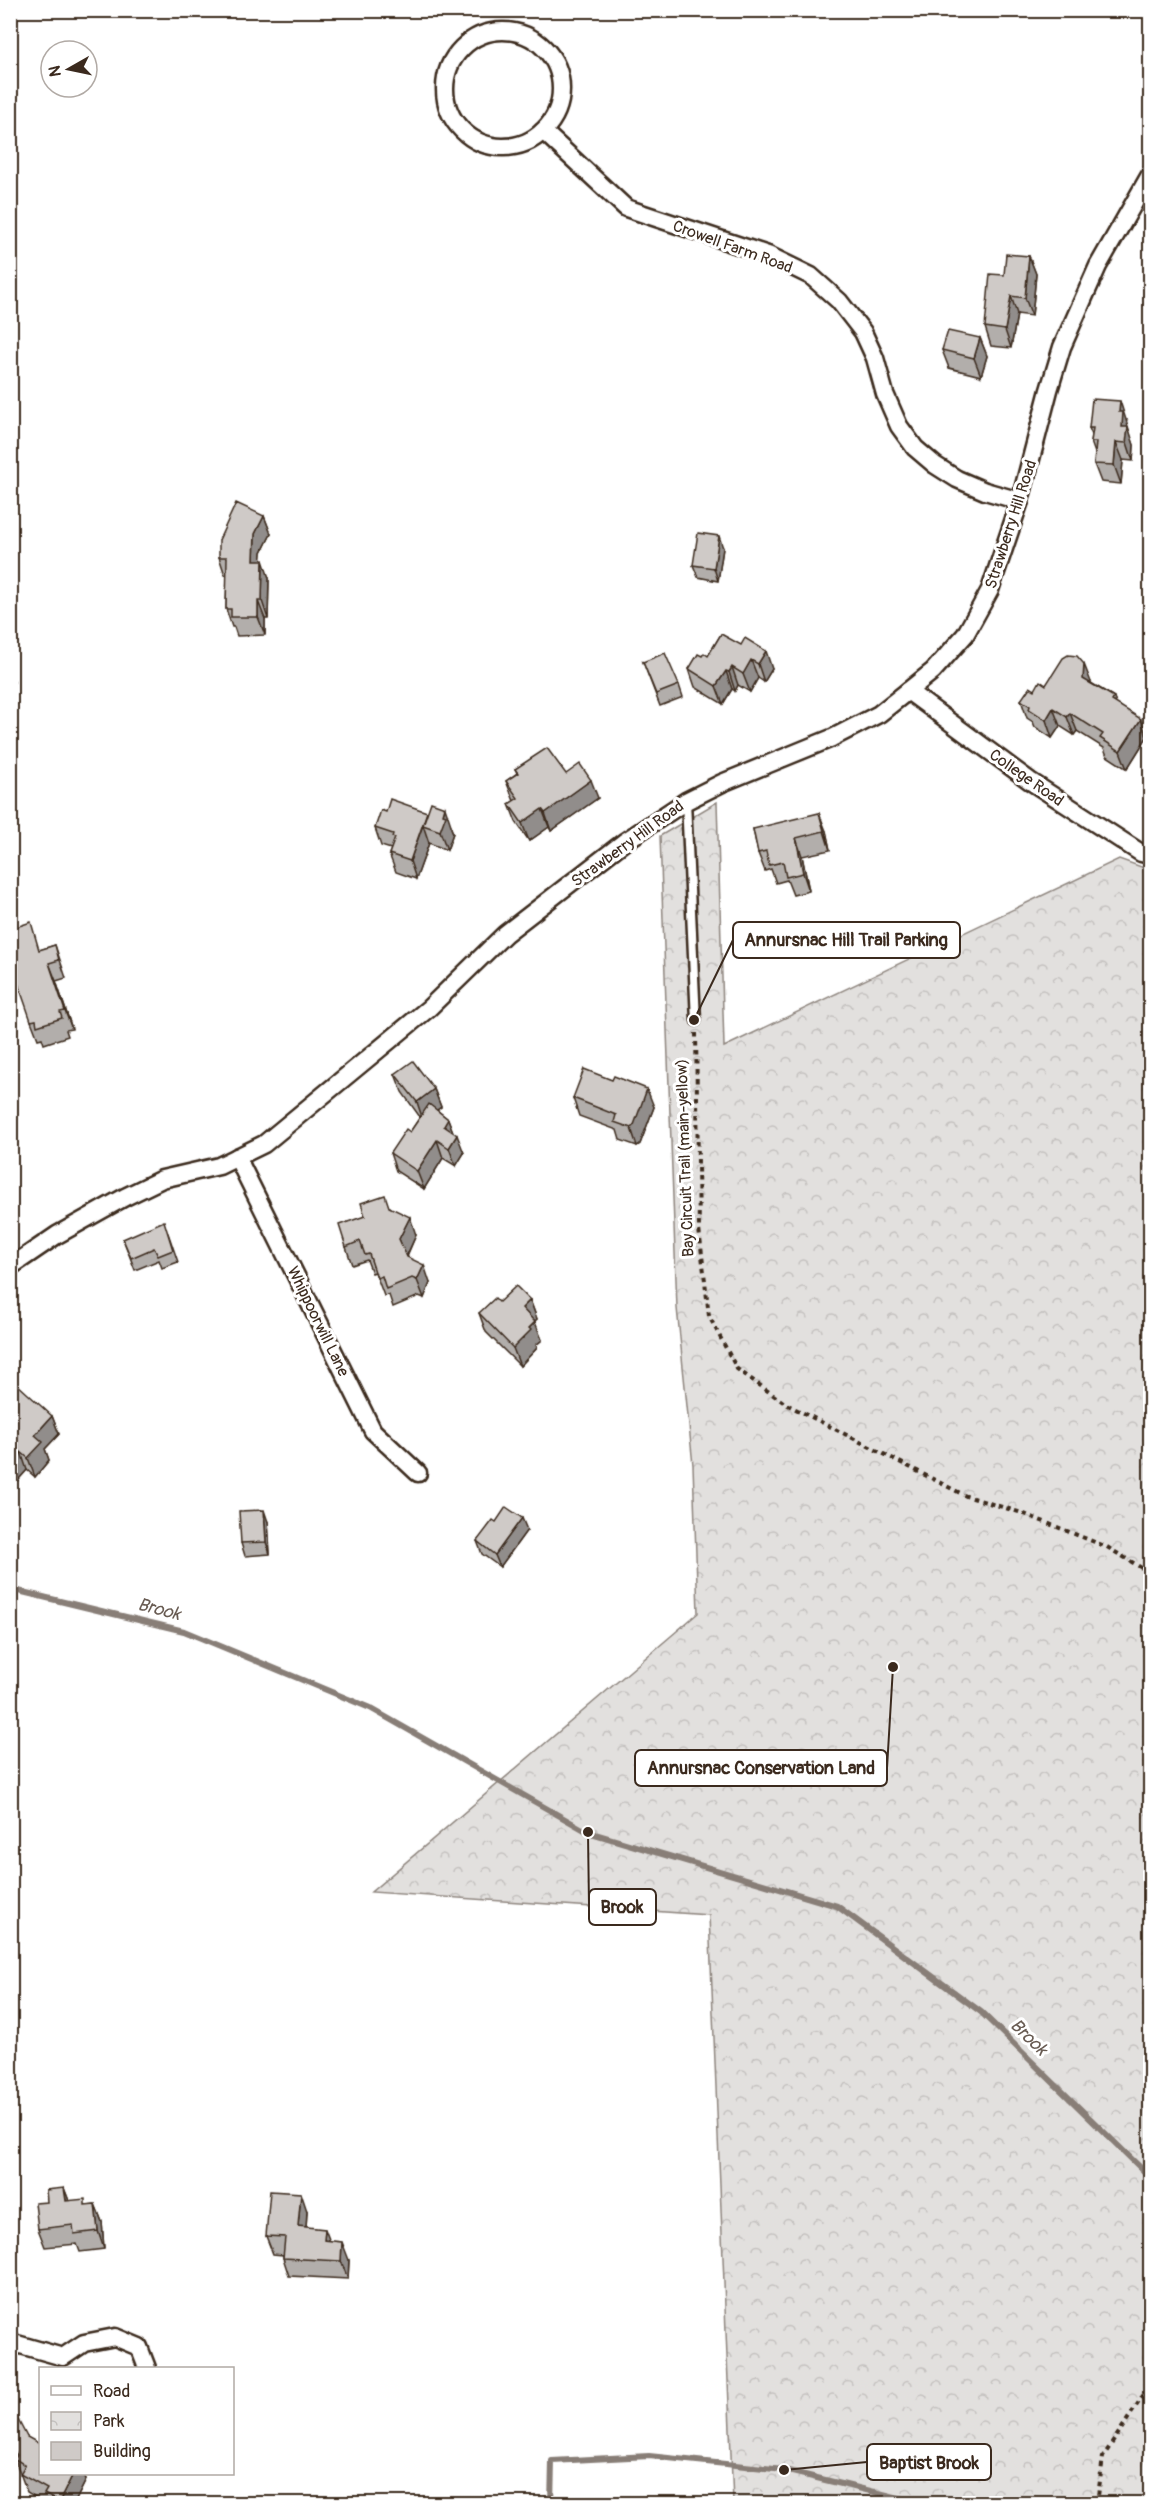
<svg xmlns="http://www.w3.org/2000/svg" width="1161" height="2514" viewBox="0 0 1161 2514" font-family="Pangolin,sans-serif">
  <defs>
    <pattern id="park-crowns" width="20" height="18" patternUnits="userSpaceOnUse" patternTransform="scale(1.5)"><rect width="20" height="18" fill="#e2e0de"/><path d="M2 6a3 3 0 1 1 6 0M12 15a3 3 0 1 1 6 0" fill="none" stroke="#c3c0be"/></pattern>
  </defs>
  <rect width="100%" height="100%" fill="#fff"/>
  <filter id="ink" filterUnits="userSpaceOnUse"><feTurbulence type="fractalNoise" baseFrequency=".0167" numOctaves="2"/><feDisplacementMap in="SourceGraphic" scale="12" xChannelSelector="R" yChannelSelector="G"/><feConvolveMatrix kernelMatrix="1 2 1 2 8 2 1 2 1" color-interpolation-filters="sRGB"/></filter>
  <g filter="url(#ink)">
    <path fill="url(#park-crowns)" stroke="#8e857e" stroke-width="1.5" d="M717,802L724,1047L1119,859L1150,870V966L1146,1091L1150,1092V2503H733L709,1915L371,1892L698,1613L693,1465L677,1308L660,836Z"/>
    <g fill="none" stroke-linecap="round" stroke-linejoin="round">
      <g stroke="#887e77" stroke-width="6">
        <path d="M10,1589L184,1631L370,1708L588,1832L837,1906L981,2012L1150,2177"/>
        <path d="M551,2504L552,2461L649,2456L784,2470L924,2504"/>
      </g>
      <defs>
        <path id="service" d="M686,801L696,1021"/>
        <g id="minor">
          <circle cx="503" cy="89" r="58"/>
          <path d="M543,131L626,208L768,255L811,276L839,301L863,332L875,358L885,394L899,426L915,448L935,465L957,479L985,491L1020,501"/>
          <path d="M908,691L1030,781L1141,853L1150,855"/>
          <path d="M237,1157L373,1431L418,1473"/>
          <path d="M10,1267L57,1235L125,1197L162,1179L219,1166L264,1144L429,1008L505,934L624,842L686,801L722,783L832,738L879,714L933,671L965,635L990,590L1020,501L1049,390L1062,347L1098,266L1150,175"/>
          <path d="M10,2342L63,2357L84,2343L115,2337L139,2347L147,2368"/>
        </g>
      </defs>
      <use href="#service" stroke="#3b2a1e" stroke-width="13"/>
      <use href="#minor" stroke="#3b2a1e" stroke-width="21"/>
      <g stroke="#3b2a1e" stroke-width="4" stroke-dasharray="4.5 4.5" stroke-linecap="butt">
        <path d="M696,1033L699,1229L709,1316L737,1369L786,1404L966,1496L1022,1513L1107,1547L1150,1573"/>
        <path d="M1097,2504L1103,2457L1150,2385"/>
      </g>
      <use href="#service" stroke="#fff" stroke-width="8"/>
      <use href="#minor" stroke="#fff" stroke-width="16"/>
    </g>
    <g fill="#b2aeab" stroke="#3b2a1e" stroke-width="1.5">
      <path d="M1029,256L1036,274L1032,316L1017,314L1011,348L991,346L985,327L1004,275Z"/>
      <path d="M980,338L987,356L981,376L949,368L942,350Z"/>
      <path d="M1127,420L1126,422L1134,445L1133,461L1123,460L1121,484L1101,482L1094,464L1095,453L1091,442L1092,435L1089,428Z"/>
      <path d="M264,516L271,534L262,552L261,560L269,578L268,619H265V635L237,636L234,627H232L226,609L227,575H225L219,557Z"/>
      <path d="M723,548L718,581L698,577L693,565Z"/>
      <path d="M721,634L772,669L764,682L758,678L750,692L738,685L735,691L732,689L723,704L695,687L689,669L702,656H708Z"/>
      <path d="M643,662L679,685L683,697L660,706Z"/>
      <path d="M1091,682V683L1114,697L1116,704L1147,737L1127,769L1107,756L1104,748L1077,731L1074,735L1060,726L1052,738L1035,727L1033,722L1027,718L1021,700L1035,690L1046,685Z"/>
      <path d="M515,769L566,774L598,798L551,831L549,827L529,841L516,822L509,804L514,801L506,781L517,773Z"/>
      <path d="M386,812L451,825V828L453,833L447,850L429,843L416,879L396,872L389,854L391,849L381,846L375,828Z"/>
      <path d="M753,829L826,831L830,850L802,856L809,891L793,895L787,880L776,883L771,869L765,871L758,853Z"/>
      <path d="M55,945L66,978L56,981L72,1029L66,1030L68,1036L44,1044L42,1038L38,1039L31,1021L40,950Z"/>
      <path d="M395,1074L434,1089L441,1107L437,1110L448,1119L453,1132L464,1153L456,1166L443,1158L424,1189L396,1171L390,1153L410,1132L420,1117L402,1092Z"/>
      <path d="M573,1098L654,1107L640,1144L637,1146L620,1140L617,1130L579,1116Z"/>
      <path d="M390,1207L416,1235L407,1256L430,1283L424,1298L419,1296L393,1307L389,1295L384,1296L375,1272L372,1273L367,1260L352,1265L346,1247Z"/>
      <path d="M168,1233L178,1262L162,1268L159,1260L135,1270L123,1239Z"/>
      <path d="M530,1300L537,1319L534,1321L542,1340L536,1345L537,1348L520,1366L486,1332L479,1313L499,1302Z"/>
      <path d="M10,1390L52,1416L59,1434L45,1449L49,1460L35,1477L27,1470L18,1480L10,1473Z"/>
      <path d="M268,1522L270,1554L245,1556L241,1543Z"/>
      <path d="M496,1522L527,1530L500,1567L482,1554L477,1541Z"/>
      <path d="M64,2188L69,2201L87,2205L95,2204L102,2222L104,2249L80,2252L77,2244L45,2247L38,2229L47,2202Z"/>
      <path d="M307,2211L306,2227L330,2241L349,2260L348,2279L289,2276L283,2258V2255L273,2254L266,2236Z"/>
      <path d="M10,2419L27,2437L86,2480L74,2504H47L27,2492L16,2462L10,2454Z"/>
    </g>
    <g fill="#918d8b" stroke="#3b2a1e" stroke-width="1.5">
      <path d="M1029,256L1036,274L1032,316L1025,298Z"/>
      <path d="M1011,296L1017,314L1011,348L1005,330Z"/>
      <path d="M980,338L987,356L981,376L974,358Z"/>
      <path d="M1120,401L1134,445L1133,461L1122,427L1119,412Z"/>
      <path d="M1116,442L1123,460L1121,484L1114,465Z"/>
      <path d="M264,516L271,534L262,552L261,578L254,560L255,534Z"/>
      <path d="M719,536L723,548L718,581L714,568Z"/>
      <path d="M263,560L269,578L268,619L262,601Z"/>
      <path d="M258,601L265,619V635L258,617Z"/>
      <path d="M766,651L772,669L764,682L758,664Z"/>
      <path d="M751,660L758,678L750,692L743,674Z"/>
      <path d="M1084,664L1091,682L1090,697L1083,679Z"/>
      <path d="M732,667L738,685L735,691L729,672Z"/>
      <path d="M726,671L732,689L723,704L716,686Z"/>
      <path d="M10,673L14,682L10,685Z"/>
      <path d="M1053,708L1060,726L1052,738L1046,720Z"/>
      <path d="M1070,713L1077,731L1074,735L1067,717Z"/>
      <path d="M1141,719L1147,737L1127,769L1120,751Z"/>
      <path d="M591,780L598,798L551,831L545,813Z"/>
      <path d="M445,807L451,825V828L453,833L447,850L440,831L443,814Z"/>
      <path d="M542,809L549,827L529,841L522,823Z"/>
      <path d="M819,813L826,831L830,850L824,831Z"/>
      <path d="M423,825L429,843L416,879L410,861Z"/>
      <path d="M796,838L802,856L809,891L803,873Z"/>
      <path d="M49,963L56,981L72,1029L65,1011Z"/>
      <path d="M434,1089L441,1107L423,1120L417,1102Z"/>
      <path d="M647,1089L654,1107L640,1144L637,1146L631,1128Z"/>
      <path d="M448,1119L455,1137L444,1126Z"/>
      <path d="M457,1135L464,1153L456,1166L449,1148Z"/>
      <path d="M437,1140L443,1158L424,1189L417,1171Z"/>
      <path d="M410,1217L416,1235L406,1257L399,1239Z"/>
      <path d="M424,1265L430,1283L424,1298L417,1280Z"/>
      <path d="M530,1300L537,1319L529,1327L522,1308Z"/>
      <path d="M535,1322L542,1340L536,1345L537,1348L520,1366L513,1348L529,1328Z"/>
      <path d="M52,1416L59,1434L45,1449L49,1460L35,1477L28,1458L35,1435Z"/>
      <path d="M21,1452L27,1470L18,1480L11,1462Z"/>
      <path d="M264,1510L268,1522L270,1554L266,1542Z"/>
      <path d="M522,1518L527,1530L500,1567L495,1555Z"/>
      <path d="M64,2188L71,2206L66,2201Z"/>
      <path d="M301,2193L307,2211L305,2244L298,2226Z"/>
      <path d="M95,2204L102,2222L104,2249L98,2231Z"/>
      <path d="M325,2229L332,2247L324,2240Z"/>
      <path d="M342,2242L349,2260L348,2279L341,2261Z"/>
      <path d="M73,2474H83L86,2480L74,2504H60L59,2502Z"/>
    </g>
    <g fill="#cfcac7" stroke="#3b2a1e" stroke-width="1.5">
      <path d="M1006,254L1029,256L1025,298L1011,296L1005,330L985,327L990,274L1004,275Z"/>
      <path d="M948,331L980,338L974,358L942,350Z"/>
      <path d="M1092,399L1120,401L1119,412H1123L1122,427H1128L1126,443L1116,442L1114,465L1094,464L1096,442H1091L1093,428H1089Z"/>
      <path d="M236,503L264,516L255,534L254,560H263L262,601H258V617H231V609H226L227,557H219V540Z"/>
      <path d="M698,533L719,536L714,568L693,565Z"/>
      <path d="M721,634L741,645L745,638L766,651L758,664L751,660L743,674L732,667L729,672L726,671L716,686L689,669L698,654L702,656L704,653L708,656Z"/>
      <path d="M665,653L679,685L656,694L643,662Z"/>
      <path d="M1068,655L1077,656L1084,664L1083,679L1114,697L1112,701L1141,719L1120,751L1100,738L1103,734L1070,713L1067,717L1053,708L1046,720L1029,709L1030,706L1021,700L1030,687L1035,690L1040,681L1046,685L1063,658Z"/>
      <path d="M547,748L566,774L580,764L591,780L545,813L542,809L522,823L509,804L518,798L506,781L518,773L515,769Z"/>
      <path d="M390,799L427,812L410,861L389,854L395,838L392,837L393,834L375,828L381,810L386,812Z"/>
      <path d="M431,802L445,807L443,814L446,815L440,831L423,825Z"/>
      <path d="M819,813L824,831L796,838L803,873L786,877L783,862L769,865L766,851L758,853L753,829Z"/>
      <path d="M31,922L39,950L55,945L59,960L49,963L65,1011L60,1012L62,1018L37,1026L36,1020L31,1021L10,960V952L15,950L10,935V929Z"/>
      <path d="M413,1061L434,1089L417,1102L395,1074Z"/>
      <path d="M584,1069L612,1080L614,1076L647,1089L634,1125L631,1128L614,1122L616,1115L573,1098Z"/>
      <path d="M429,1104L448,1119L444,1126L457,1135L449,1148L437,1140L417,1171L390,1153L406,1129L410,1132Z"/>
      <path d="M385,1195L389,1207L410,1217L399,1239L407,1257L424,1265L417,1280L412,1278L386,1289L382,1276L377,1278L369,1254L365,1255L360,1241L346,1247L339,1225L365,1216L361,1203Z"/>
      <path d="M164,1221L173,1250L158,1256L154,1248L131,1258L123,1239Z"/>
      <path d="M516,1286L530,1300L522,1308L535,1322L529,1328L531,1330L513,1348L479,1313L495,1298L499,1302Z"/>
      <path d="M16,1383L52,1416L35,1435L43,1442L28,1458L21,1452L11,1462L10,1461V1390Z"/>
      <path d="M506,1507L522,1518L495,1555L477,1541L493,1520L496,1522Z"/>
      <path d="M264,1510L266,1542L241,1543L239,1511Z"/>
      <path d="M64,2188L66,2201L85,2199V2205L95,2204L98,2231L74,2234L73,2225L38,2229L35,2203L47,2202L46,2190Z"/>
      <path d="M270,2191L301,2193L298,2226L325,2229L324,2240L342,2242L341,2261L283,2258L285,2237L266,2236Z"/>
      <path d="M16,2416L27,2437L40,2444V2474H73L59,2502L44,2494L47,2489L20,2474L25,2465L15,2459L17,2455L10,2446V2419Z"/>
    </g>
  </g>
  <g text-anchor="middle" stroke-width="6" stroke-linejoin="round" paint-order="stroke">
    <g font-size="16" fill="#3b2a1e" stroke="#fff">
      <text transform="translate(733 246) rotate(20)" y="6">Crowell Farm Road</text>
      <text transform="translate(1010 524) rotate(-72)" y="6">Strawberry Hill Road</text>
      <text transform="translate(1027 777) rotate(35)" y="6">College Road</text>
      <text transform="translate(627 843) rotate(-36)" y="6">Strawberry Hill Road</text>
      <text transform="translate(684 1158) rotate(-92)" y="6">Bay Circuit Trail (main-yellow)</text>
      <text transform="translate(319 1321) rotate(64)" y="6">Whippoorwill Lane</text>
    </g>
    <g font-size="18" font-style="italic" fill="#685b52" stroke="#fff">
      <text transform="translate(159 1609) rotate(14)" y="6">Brook</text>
      <text transform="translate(1029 2037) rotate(44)" y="6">Brook</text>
    </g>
  </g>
  <path fill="none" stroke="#3b2a1e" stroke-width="2" d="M694 1020L733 940M893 1667L887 1768M588 1832L589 1907M784 2470L867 2462"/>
  <g fill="#3b2a1e" stroke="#fff" stroke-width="2">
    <circle cx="694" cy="1020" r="6"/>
    <circle cx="893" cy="1667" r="6"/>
    <circle cx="588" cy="1832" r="6"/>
    <circle cx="784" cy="2470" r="6"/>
  </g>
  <g fill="#fff" stroke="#3b2a1e" stroke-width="2">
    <rect x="733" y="922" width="227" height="36" rx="6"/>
    <rect x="635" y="1750" width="252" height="36" rx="6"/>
    <rect x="589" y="1889" width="67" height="36" rx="6"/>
    <rect x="867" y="2444" width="124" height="36" rx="6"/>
  </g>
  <g font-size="18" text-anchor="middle" font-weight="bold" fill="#3b2a1e">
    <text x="846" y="946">Annursnac Hill Trail Parking</text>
    <text x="761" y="1774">Annursnac Conservation Land</text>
    <text x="622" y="1913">Brook</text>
    <text x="929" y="2469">Baptist Brook</text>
  </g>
  <rect width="1161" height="2514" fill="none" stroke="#fff" stroke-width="36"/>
  <rect x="18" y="18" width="1125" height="2478" fill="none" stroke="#3b2a1e" stroke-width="2" filter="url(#ink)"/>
  <rect x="39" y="2367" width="195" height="108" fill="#ffffff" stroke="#b1aaa5" stroke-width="1.5"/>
  <rect x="51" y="2386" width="30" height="9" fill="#ffffff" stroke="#b1aaa5" stroke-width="1.5"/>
  <text x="93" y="2397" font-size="18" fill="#3b2a1e">Road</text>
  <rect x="51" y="2412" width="30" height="18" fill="url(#park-crowns)" stroke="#b1aaa5" stroke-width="1.5"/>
  <text x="93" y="2427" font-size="18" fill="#3b2a1e">Park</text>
  <rect x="51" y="2442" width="30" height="18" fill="#cfcac7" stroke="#b1aaa5" stroke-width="1.5"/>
  <text x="93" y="2457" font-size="18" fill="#3b2a1e">Building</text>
  <g transform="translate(69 69) rotate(261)"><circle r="28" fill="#ffffff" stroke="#b1aaa5" stroke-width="1.5"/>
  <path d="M0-4.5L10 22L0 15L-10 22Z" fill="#3b2a1e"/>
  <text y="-9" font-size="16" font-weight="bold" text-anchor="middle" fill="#3b2a1e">N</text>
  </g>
</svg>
